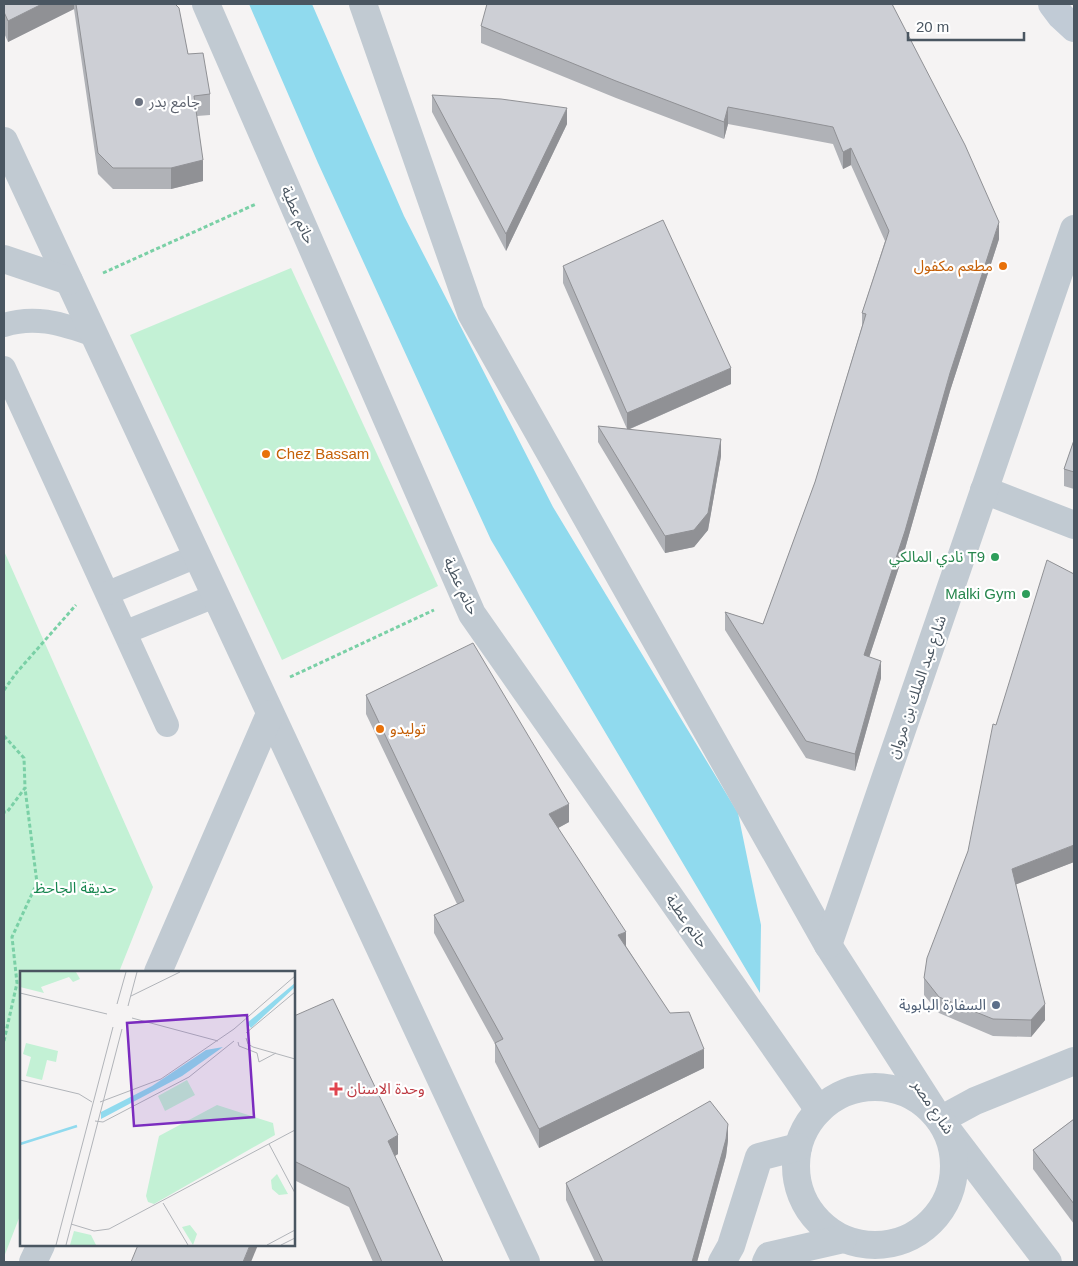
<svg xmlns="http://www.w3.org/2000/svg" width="1078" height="1266" viewBox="0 0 1078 1266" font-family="Arial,'Noto Sans Arabic',sans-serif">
  <rect width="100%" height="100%" fill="#f5f3f3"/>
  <g fill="#c3f1d5">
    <path d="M291,268L438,586L282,660L130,335Z"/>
    <path d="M4,551L153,887L119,972H21V1213L4,1257Z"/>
  </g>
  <path fill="#90daee" d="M249,4H312L404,216L553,507L738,813L761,925L760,993L491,540L318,163Z"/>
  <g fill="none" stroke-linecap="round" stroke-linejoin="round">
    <g stroke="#7ad0a6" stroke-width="3" stroke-dasharray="4 2.5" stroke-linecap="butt">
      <path d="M103,273L256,204"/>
      <path d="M290,677L434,610"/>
      <path d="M4,690L17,672L76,605"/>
      <path d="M4,736L24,758L25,788L7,812H4"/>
      <path d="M4,1041L17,983L12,937L37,883L25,788"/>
    </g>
    <g stroke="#c1cad2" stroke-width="24">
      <path d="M4,325C36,315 61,324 92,334"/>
      <path d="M4,368L167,725"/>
      <path d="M108,593L197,556"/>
      <path d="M126,632L215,596"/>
    </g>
    <g stroke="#c1cad2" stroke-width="28">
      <path d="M4,141L526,1262"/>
      <path d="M4,259L69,281"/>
      <path d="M984,490L1074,525"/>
      <path d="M158,972L270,714"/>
      <path d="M940,1120L975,1101L1074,1061"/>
      <path d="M33,1262L41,1245"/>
    </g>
    <g stroke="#c1cad2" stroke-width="28">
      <path d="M206,4L472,614L819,1110"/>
      <path d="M363,4L471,313L828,945L940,1120L1048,1262"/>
      <path d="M828,945L1074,229"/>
      <circle cx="875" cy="1166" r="79"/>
      <path d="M722,1262L731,1246L759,1157L798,1147"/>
      <path d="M766,1262L769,1256L843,1239"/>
    </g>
    <path stroke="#c1cbd6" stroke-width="28" d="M1052,4L1061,16L1074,28"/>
  </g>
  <g fill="#b0b2b7">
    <path d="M4,4H175L188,54L210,94V115L197,116L203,181L171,189H113L98,174L74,9L8,42L4,33Z"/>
    <path d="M892,4L999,239L950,391L905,549L869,657L881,678L855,771L806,758L725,630V612L763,624L815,482L862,326V313L885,241L851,165L843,169L833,144L728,124L724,139L616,98L481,43V26Z"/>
    <path d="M432,95L567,124L506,251L432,112Z"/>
    <path d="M563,266L731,384L630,429L721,456L708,530L694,547L665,553L598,442V426L627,429L563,283Z"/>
    <path d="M1074,440V489L1064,486V469Z"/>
    <path d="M366,695L569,822L558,828L626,946L704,1068L539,1148L495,1062V1044L434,933V915L457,904L366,714Z"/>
    <path d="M968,851L1074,862L1016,884L1045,1020L1031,1037L993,1036L939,1013L924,995V978Z"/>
    <path d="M294,1016L398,1154L395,1156L443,1262H373L349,1207L294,1180Z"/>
    <path d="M1074,1119V1224L1033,1169V1150Z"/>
    <path d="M728,1140L726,1156L697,1262H595L566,1200V1183Z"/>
  </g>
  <g fill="#909195">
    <path d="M42,4H74V9L8,42V21Z"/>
    <path d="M728,107V124L724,139V122Z"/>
    <path d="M567,108V124L506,251V234Z"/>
    <path d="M851,148V165L843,169V152Z"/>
    <path d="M203,160V181L171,189V168Z"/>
    <path d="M999,222V239L950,391L905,549L864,673V655L950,373Z"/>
    <path d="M731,368V384L627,430V413Z"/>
    <path d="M721,439V456L708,530L694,547L665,553V536Z"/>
    <path d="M881,661V678L855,771V754Z"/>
    <path d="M569,804V822L549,833V814Z"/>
    <path d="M1074,845V862L1012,886V869Z"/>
    <path d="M626,932V950L618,935Z"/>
    <path d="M1045,1004V1020L1031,1037V1020Z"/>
    <path d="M704,1049V1068L539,1148V1129Z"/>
    <path d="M728,1124V1140L726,1156L697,1262H692Z"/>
    <path d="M398,1135V1154L388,1160V1141Z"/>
    <path d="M250,1245H258L251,1262H243Z"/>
  </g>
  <g fill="#cdcfd5" stroke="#909195">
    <path d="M4,4H42L8,21L4,12Z"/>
    <path d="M76,4H175L179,8L188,54L203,53L210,94L194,96L203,160L171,168H113L98,153Z"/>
    <path d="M487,4H892L965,145L999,222L950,373L905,531L864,655L881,661L855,754L806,741L725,612L763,624L815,482L866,314L862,313L889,231L851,148L843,152L833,127L728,107L724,122L616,81L481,26Z"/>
    <path d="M432,95L501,99L567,108L506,234Z"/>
    <path d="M663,220L731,368L627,413L563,266Z"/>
    <path d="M598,426L721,439L708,513L694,530L665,536Z"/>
    <path d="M1074,440V472L1064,469Z"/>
    <path d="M1047,560L1074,574V845L1012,869L1045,1004L1031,1020L993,1019L939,997L924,978L927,958L968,851L993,724L996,725Z"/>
    <path d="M473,643L569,804L549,814L626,932L618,935L670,1013L689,1012L704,1049L539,1129L495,1043L503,1039L434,915L464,901L366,695Z"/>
    <path d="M333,999L398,1135L388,1141L443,1262H382L349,1188L294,1161V1016Z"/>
    <path d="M710,1101L728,1124L726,1139L692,1262H603L566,1183Z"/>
    <path d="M1074,1119V1204L1033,1150Z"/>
    <path d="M138,1245H250L243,1262H131Z"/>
  </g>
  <circle fill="#6b7280" stroke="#fff" stroke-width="2" cx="139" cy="102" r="5"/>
  <g fill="#e8710a" stroke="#fff" stroke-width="2">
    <circle cx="1003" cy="266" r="5"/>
    <circle cx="266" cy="454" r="5"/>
    <circle cx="380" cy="729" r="5"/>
  </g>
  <g fill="#2e9e5b" stroke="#fff" stroke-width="2">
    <circle cx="995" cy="557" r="5"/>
    <circle cx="1026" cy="594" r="5"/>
  </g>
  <circle fill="#5c6f8a" stroke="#fff" stroke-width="2" cx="996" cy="1005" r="5"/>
  <path fill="#e0444e" stroke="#fff" stroke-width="2" d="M333.5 1081.5h5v5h5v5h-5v5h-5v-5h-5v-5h5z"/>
  <g text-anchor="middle" stroke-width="4.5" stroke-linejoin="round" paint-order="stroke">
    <g font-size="15" fill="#5b616d" stroke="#fff" text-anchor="start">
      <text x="149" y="107">جامع بدر</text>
    </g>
    <g font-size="15" fill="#4a5661" stroke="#fff">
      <text transform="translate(298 215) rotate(66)" y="5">حاتم عطية</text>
      <text transform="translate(461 586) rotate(65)" y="5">حاتم عطية</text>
      <text transform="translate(917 687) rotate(-71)" y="5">شارع عبد الملك بن مروان</text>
      <text transform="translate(687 921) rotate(55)" y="5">حاتم عطية</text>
      <text transform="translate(933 1107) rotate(56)" y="5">شارع مصر</text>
    </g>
    <g font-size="15" fill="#c56008" stroke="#fff" text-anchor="start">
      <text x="993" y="271" text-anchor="end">مطعم مكفول</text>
      <text x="276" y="459">Chez Bassam</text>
      <text x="390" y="734">توليدو</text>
    </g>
    <g font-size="15" fill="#27864d" stroke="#fff" text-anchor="end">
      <text x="985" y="562">نادي المالكي T9</text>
      <text x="1016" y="599">Malki Gym</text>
    </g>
    <g font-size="15" fill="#17864f" stroke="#fff">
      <text x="75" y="893">حديقة الجاحظ</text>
    </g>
    <g font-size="15" fill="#4e5e75" stroke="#fff" text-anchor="end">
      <text x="986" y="1010">السفارة البابوية</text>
    </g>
    <g font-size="15" fill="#be3a42" stroke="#fff" text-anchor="start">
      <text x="347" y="1094">وحدة الاسنان</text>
    </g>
  </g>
  <g transform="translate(20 971)">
    <rect width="275" height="275" fill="#f5f3f3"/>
    <path d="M0,1H56L60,8L53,11L49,6L21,16L24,22L0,16ZM6,72L38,80L36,91L27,89L22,109L6,105L11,86L3,83ZM167,109L175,124L145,140L138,125ZM197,134L253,152L255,164L134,233L128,231L126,225L139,165ZM257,203L268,223L259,224L252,218L251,209ZM170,254L177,263L173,274L162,256ZM54,260L71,264L76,274H50Z" fill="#c3f1d5"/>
    <path d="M275,12V16L231,57L227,52ZM203,76L162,105L81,148V141L132,115L186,79Z" fill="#90daee"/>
    <path fill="none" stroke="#90daee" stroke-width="2.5" d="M0,173L57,155"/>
    <path fill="none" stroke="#b1b4b9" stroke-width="1" d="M0,22L87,43M111,25L160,1M97,33L106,1M108,35L117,1M112,47L198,70M226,62L275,21M226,67L228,73L233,76L275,88M218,71L219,75L237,82L239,91L256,82M0,109L59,123L72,131M80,131L141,108L214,58L275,5M75,150L83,151L169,106L214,70M249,173L275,222M143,232L168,274M51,253L74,260L89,258L275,159M36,274L93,56M46,274L102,58M247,274L275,259M261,274L275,267"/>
    <path fill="#7b2cbf" fill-opacity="0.15" stroke="#7b2cbf" stroke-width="2.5" d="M227,44L234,146L114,155L107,52Z"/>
    <rect width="275" height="275" fill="none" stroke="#4a5661" stroke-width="2.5"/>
  </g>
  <rect width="1078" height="1266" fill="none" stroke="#4a5661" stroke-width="10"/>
  <path d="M908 32v8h116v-8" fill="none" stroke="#4a5661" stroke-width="2.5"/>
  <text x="916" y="32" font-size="15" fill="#4a5661" stroke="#ffffff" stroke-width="4" paint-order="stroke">20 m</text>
</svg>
